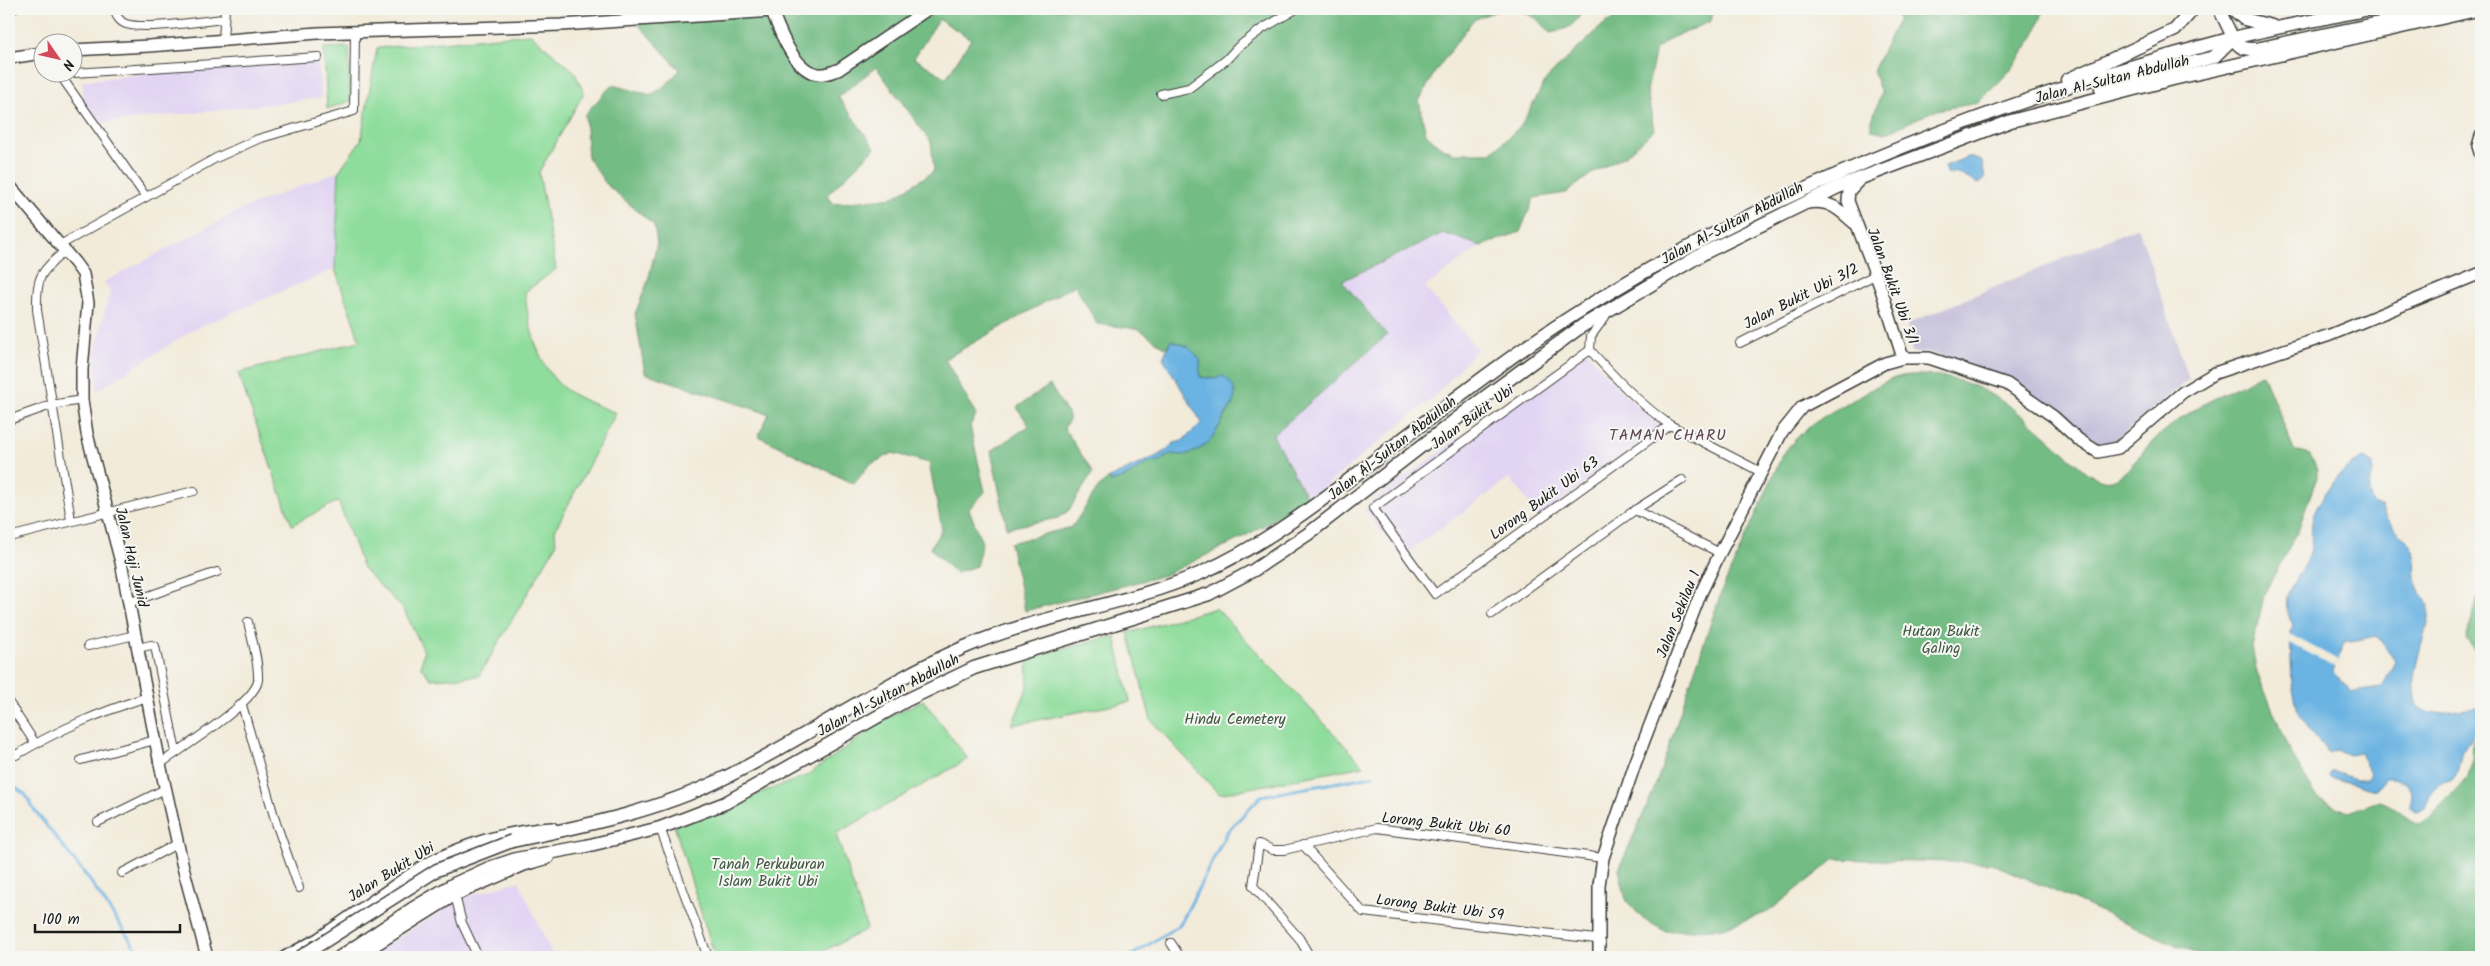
<svg xmlns="http://www.w3.org/2000/svg" width="2490" height="966" viewBox="0 0 2490 966" font-family="Kalam,sans-serif">
  <rect width="100%" height="100%" fill="#f6f6f2"/>
  <filter id="ink" filterUnits="userSpaceOnUse"><feTurbulence type="fractalNoise" baseFrequency=".02" numOctaves="2"/><feDisplacementMap in="SourceGraphic" scale="10" xChannelSelector="R" yChannelSelector="G"/><feConvolveMatrix kernelMatrix="1 2 1 2 8 2 1 2 1" color-interpolation-filters="sRGB"/></filter>
  <filter id="wash" filterUnits="userSpaceOnUse"><feTurbulence type="fractalNoise" baseFrequency=".0096" numOctaves="4" result="noise"/><feDisplacementMap in="SourceGraphic" scale="20" xChannelSelector="R" yChannelSelector="G"/><feGaussianBlur stdDeviation="1.12" result="paint"/><feColorMatrix in="noise" values="0 0 0 0 0 0 0 0 0 0 0 0 0 0 0 0 0 1.4 0 .05"/><feComposite in="paint" operator="in"/></filter>
  <g filter="url(#wash)">
    <rect width="100%" height="100%" fill="#f2ebda"/>
    <g fill="#e2d4f3">
      <path d="M317,54L322,98L87,125L82,81Z"/>
      <path d="M339,171L335,269L194,329L97,391L95,351L110,291L104,282L242,209Z"/>
      <path d="M1443,233L1481,246L1425,287L1477,349L1436,395L1308,500L1272,435L1386,335L1342,281Z"/>
      <path d="M1584,349L1624,394L1661,427L1540,517L1510,478L1401,557L1365,510L1374,499Z"/>
      <path d="M519,881L553,957H367L462,898Z"/>
    </g>
    <path fill="#c5c0da" d="M2138,227L2189,379L2110,444L2096,443L2050,406L2008,378L1930,353L1912,352L1907,324Z"/>
    <g fill="#8fdd9c" stroke="#567c5c">
      <path d="M530,34L574,71L584,93L539,172L556,269L525,292C528,325 538,369 566,390C580,400 600,406 616,413L555,530L556,545L479,676L431,679L421,667L424,651L404,610L363,568L338,501L292,525L238,373L360,341L335,269L339,171L361,140L377,48Z"/>
      <path d="M349,47L350,101L327,109L324,48Z"/>
      <path d="M1216,608L1364,766L1219,794L1151,720L1128,633Z"/>
      <path d="M1115,636L1130,702L1012,725L1028,686L1027,657Z"/>
      <path d="M923,700L968,759L836,834L867,929L812,957H715L674,825L806,776L889,717Z"/>
    </g>
    <g fill="#73bc84" stroke="#486c50" fill-rule="evenodd">
      <path d="M634,9H1583C1576,25 1567,30 1550,33L1536,18L1515,9L1496,11L1473,20L1435,72L1419,101L1426,134L1438,145L1453,153H1491L1521,126L1547,78L1605,23L1636,9H1714L1711,21L1671,38L1656,49L1647,91L1654,130L1626,155L1591,174L1566,193L1534,198L1520,232L1481,246L1443,233L1342,281L1387,335L1273,435L1308,500L1240,539L1165,575L1025,611L1010,543L1072,527L1098,488L1109,478L1111,482L1126,477L1148,463L1159,461L1171,454L1183,455L1197,451L1210,441L1234,402L1218,379L1200,377L1188,347L1171,340L1166,348L1139,329L1097,324L1075,285L945,359L976,415L970,426L985,492L969,509L982,543L976,566L955,573L930,548L942,529L929,463L893,453L869,465L854,484L758,436L769,414L645,373L635,314L648,281L657,243L654,225L607,185L588,158L585,114L612,85L651,95L666,85L680,70L635,21ZM939,19L971,39L946,78L914,58ZM876,67L931,142L934,171L894,197L834,204L827,195L875,148L838,97Z"/>
      <path d="M1889,9H2044L2035,35L2011,70L1978,103L1937,110L1885,133L1872,130L1871,124L1881,93L1873,71L1899,18Z"/>
      <path d="M2263,374L2294,450L2310,454L2317,470V477L2297,533L2265,592L2252,647L2257,673L2293,757L2309,784L2318,798L2348,812L2379,801C2396,805 2404,819 2419,824L2427,820L2468,777L2472,763L2473,740L2481,726V957H2203L1991,863L1835,859L1768,912L1723,928L1697,930L1665,931L1643,919L1626,900L1619,869L1655,787L1722,590L1782,456C1799,430 1826,414 1853,400C1870,390 1892,375 1912,375C1989,372 2034,427 2087,473C2095,477 2103,482 2112,480C2126,476 2139,455 2149,445C2181,413 2222,394 2263,374Z"/>
      <path d="M1050,385L1070,418L1064,428L1093,472L1069,510L1058,518L1007,528L991,451L1029,426L1017,407Z"/>
      <path d="M2481,586V659L2466,639Z"/>
    </g>
    <g fill="#6ab3e2" stroke="#43687f" fill-rule="evenodd">
      <path d="M1968,157H1973L1982,162L1985,179L1979,184L1955,172L1948,175L1945,166Z"/>
      <path d="M1171,340L1188,347L1200,359V377L1217,379L1219,376H1224L1232,384L1235,392L1234,401L1210,441L1197,451L1183,455L1171,454L1159,461L1148,463L1126,477L1111,482L1109,478L1163,453L1174,443L1182,441L1202,423L1163,358Z"/>
      <path d="M2365,458L2373,463C2375,482 2363,483 2373,504L2382,508C2389,530 2402,530 2411,547C2418,559 2414,573 2417,585C2418,592 2425,598 2429,605C2429,640 2404,672 2418,707L2429,713L2478,708L2481,709V718L2469,743L2462,750L2457,773L2453,779L2439,783L2430,795L2425,808L2417,812L2410,808C2410,803 2412,799 2412,795C2412,782 2396,777 2386,778L2375,790L2330,777L2331,772H2335L2356,779H2367L2370,773L2360,753L2349,755L2337,750L2328,753L2299,715L2292,685L2290,632L2293,625C2274,588 2302,583 2310,552C2313,540 2310,529 2313,517C2319,498 2345,463 2365,458ZM2377,636L2395,661L2382,688L2352,692L2333,671L2345,642Z"/>
    </g>
    <path fill="#f2ebda" d="M2289,634L2338,660L2335,667L2288,642Z"/>
    <g fill="none" stroke-linecap="round" stroke-linejoin="round">
      <g stroke="#6ab3e2" stroke-width="3">
        <path d="M9,784L25,794L35,811L88,878L142,957"/>
        <path d="M1129,957L1180,925L1227,832L1261,796L1373,776"/>
      </g>
    </g>
  </g>
  <g filter="url(#ink)">
    <g fill="none" stroke-linecap="round" stroke-linejoin="round">
      <defs>
        <g id="street">
          <path d="M12,9H14"/>
          <path d="M115,9C115,15 120,22 126,24C146,30 201,21 224,19"/>
          <path d="M634,9L636,21"/>
          <path d="M223,40L225,9"/>
          <path d="M58,72L146,197"/>
          <path d="M59,74L318,57"/>
          <path d="M1161,94L1189,88L1226,60L1238,47L1262,29L1296,9"/>
          <path d="M60,245L216,158L258,139L354,111L355,31"/>
          <path d="M65,251C40,272 36,277 37,310L71,520"/>
          <path d="M1740,343L1875,275"/>
          <path d="M1590,350L1373,508L1435,594L1670,425"/>
          <path d="M1590,350C1615,378 1639,403 1670,425L1761,472"/>
          <path d="M1590,350L1591,336L1605,317"/>
          <path d="M9,420L51,405L82,400"/>
          <path d="M1635,510L1720,553"/>
          <path d="M9,537L194,491"/>
          <path d="M128,603L217,572"/>
          <path d="M1492,614L1635,510L1682,480"/>
          <path d="M88,646L135,635"/>
          <path d="M138,648L151,645L155,646L176,752"/>
          <path d="M9,703L35,743"/>
          <path d="M242,705L276,823L299,888"/>
          <path d="M9,750L16,755C60,729 98,713 147,697"/>
          <path d="M81,760L155,740"/>
          <path d="M160,764C180,749 256,703 258,680C259,662 252,640 248,622"/>
          <path d="M98,822L165,789"/>
          <path d="M660,828L708,957"/>
          <path d="M1303,845L1363,912L1596,939L1601,943"/>
          <path d="M122,873L177,844"/>
          <path d="M455,895L462,923L478,957"/>
          <path d="M1171,943L1180,957"/>
          <path d="M1310,957L1299,938L1253,886L1259,844L1273,850H1284L1377,828L1603,858"/>
        </g>
        <g id="secondary">
          <path d="M2219,9L2233,38"/>
          <path d="M72,50L149,46L318,33L561,25L772,11C779,30 796,77 823,74C828,74 833,71 838,70L928,9"/>
          <path d="M9,58L42,53"/>
          <path d="M2481,136L2478,146L2481,156"/>
          <path d="M1862,177L1849,191L1848,201L1881,289L1903,358"/>
          <path d="M9,185L75,263L83,274L88,303L82,369V400L87,434L121,562L160,764L183,867L207,957"/>
          <path d="M1807,203C1828,199 1839,209 1854,223"/>
          <path d="M285,957L318,939L423,866C463,845 507,831 552,828"/>
          <path d="M356,957L455,895L524,865L548,858"/>
          <path d="M1599,957V885L1603,858L1635,764L1700,595L1720,553L1782,432L1802,407L1885,363L1903,358H1929L2007,384L2054,417L2079,440L2098,452L2118,448L2183,392L2215,373L2330,335L2481,273"/>
        </g>
        <g id="primary">
          <path d="M2233,9L2244,19L2272,26"/>
          <path d="M2233,38C2240,49 2244,49 2256,49L2427,13"/>
          <path d="M2067,80L2175,30L2193,9"/>
          <path d="M2101,89L2132,78L2214,57L2233,38"/>
          <path d="M512,841C582,826 655,812 720,780C804,740 879,684 965,647C1041,614 1126,606 1201,573C1258,548 1309,510 1358,473C1432,417 1505,358 1583,309C1781,184 2003,99 2229,39C2275,27 2323,19 2370,9"/>
          <path d="M340,957L412,909L454,884L489,868L516,859L586,846L660,828L725,803L907,700L974,668L1209,594L1254,570L1308,534L1485,397L1582,326L1704,253L1840,186L2011,121L2173,79L2481,9"/>
        </g>
      </defs>
      <use href="#street" stroke="#3c3b38" stroke-width="10"/>
      <use href="#secondary" stroke="#3c3b38" stroke-width="14"/>
      <use href="#primary" stroke="#3c3b38" stroke-width="15"/>
      <use href="#street" stroke="#fff" stroke-width="8"/>
      <use href="#secondary" stroke="#fff" stroke-width="11"/>
      <use href="#primary" stroke="#fff" stroke-width="12"/>
      <defs>
        <path id="primary-bridge" d="M300,957L437,870L512,841"/>
      </defs>
      <use href="#primary-bridge" stroke="#3c3b38" stroke-width="15" stroke-linecap="butt"/>
      <use href="#primary-bridge" stroke="#fff" stroke-width="12"/>
    </g>
  </g>
  <g text-anchor="middle" stroke-width="4" stroke-linejoin="round" paint-order="stroke">
    <g font-size="15" fill="#1c1c1c" stroke="#f6f6f2">
      <text transform="translate(2112 79) rotate(-14)" y="5">Jalan Al-Sultan Abdullah</text>
      <text transform="translate(1732 223) rotate(-28)" y="5">Jalan Al-Sultan Abdullah</text>
      <text transform="translate(1893 286) rotate(70)" y="5">Jalan Bukit Ubi 3/1</text>
      <text transform="translate(1801 296) rotate(-27)" y="5">Jalan Bukit Ubi 3/2</text>
      <text transform="translate(1472 417) rotate(-36)" y="5">Jalan Bukit Ubi</text>
      <text transform="translate(1392 448) rotate(-38)" y="5">Jalan Al-Sultan Abdullah</text>
      <text transform="translate(1544 498) rotate(-36)" y="5">Lorong Bukit Ubi 63</text>
      <text transform="translate(132 557) rotate(77)" y="5">Jalan Haji Junid</text>
      <text transform="translate(1678 614) rotate(-68)" y="5">Jalan Sekilau 1</text>
      <text transform="translate(888 695) rotate(-28)" y="5">Jalan Al-Sultan Abdullah</text>
      <text transform="translate(1446 824) rotate(6)" y="5">Lorong Bukit Ubi 60</text>
      <text transform="translate(391 872) rotate(-32)" y="5">Jalan Bukit Ubi</text>
      <text transform="translate(1440 907) rotate(7)" y="5">Lorong Bukit Ubi 59</text>
    </g>
    <g font-size="15" fill="#3e5642" stroke="#f6f6f2">
      <text x="1941" y="636">Hutan Bukit<tspan x="1941" dy="17">Galing</tspan></text>
      <text x="1235" y="724">Hindu Cemetery</text>
      <text x="768" y="869">Tanah Perkuburan<tspan x="768" dy="17">Islam Bukit Ubi</tspan></text>
    </g>
    <g font-size="16" letter-spacing="1" fill="#5e4655" stroke="#f6f6f2">
      <text x="1668" y="440">TAMAN CHARU</text>
    </g>
  </g>
  <rect width="2490" height="966" fill="none" stroke="#f6f6f2" stroke-width="30"/>
  <g transform="translate(58 58) rotate(124)"><circle r="24" fill="#f6f6f2" stroke="#9f9f9c"/>
  <path d="M0-4L9 19L0 12L-9 19Z" fill="#d1495b"/>
  <text y="-8" font-size="14" font-weight="bold" text-anchor="middle" fill="#1c1c1c">N</text>
  </g>
  <path d="M35 924v8h145v-8" fill="none" stroke="#1c1c1c" stroke-width="2.5"/>
  <text x="42" y="924" font-size="15" fill="#1c1c1c" stroke="#f6f6f2" stroke-width="4" paint-order="stroke">100 m</text>
</svg>
